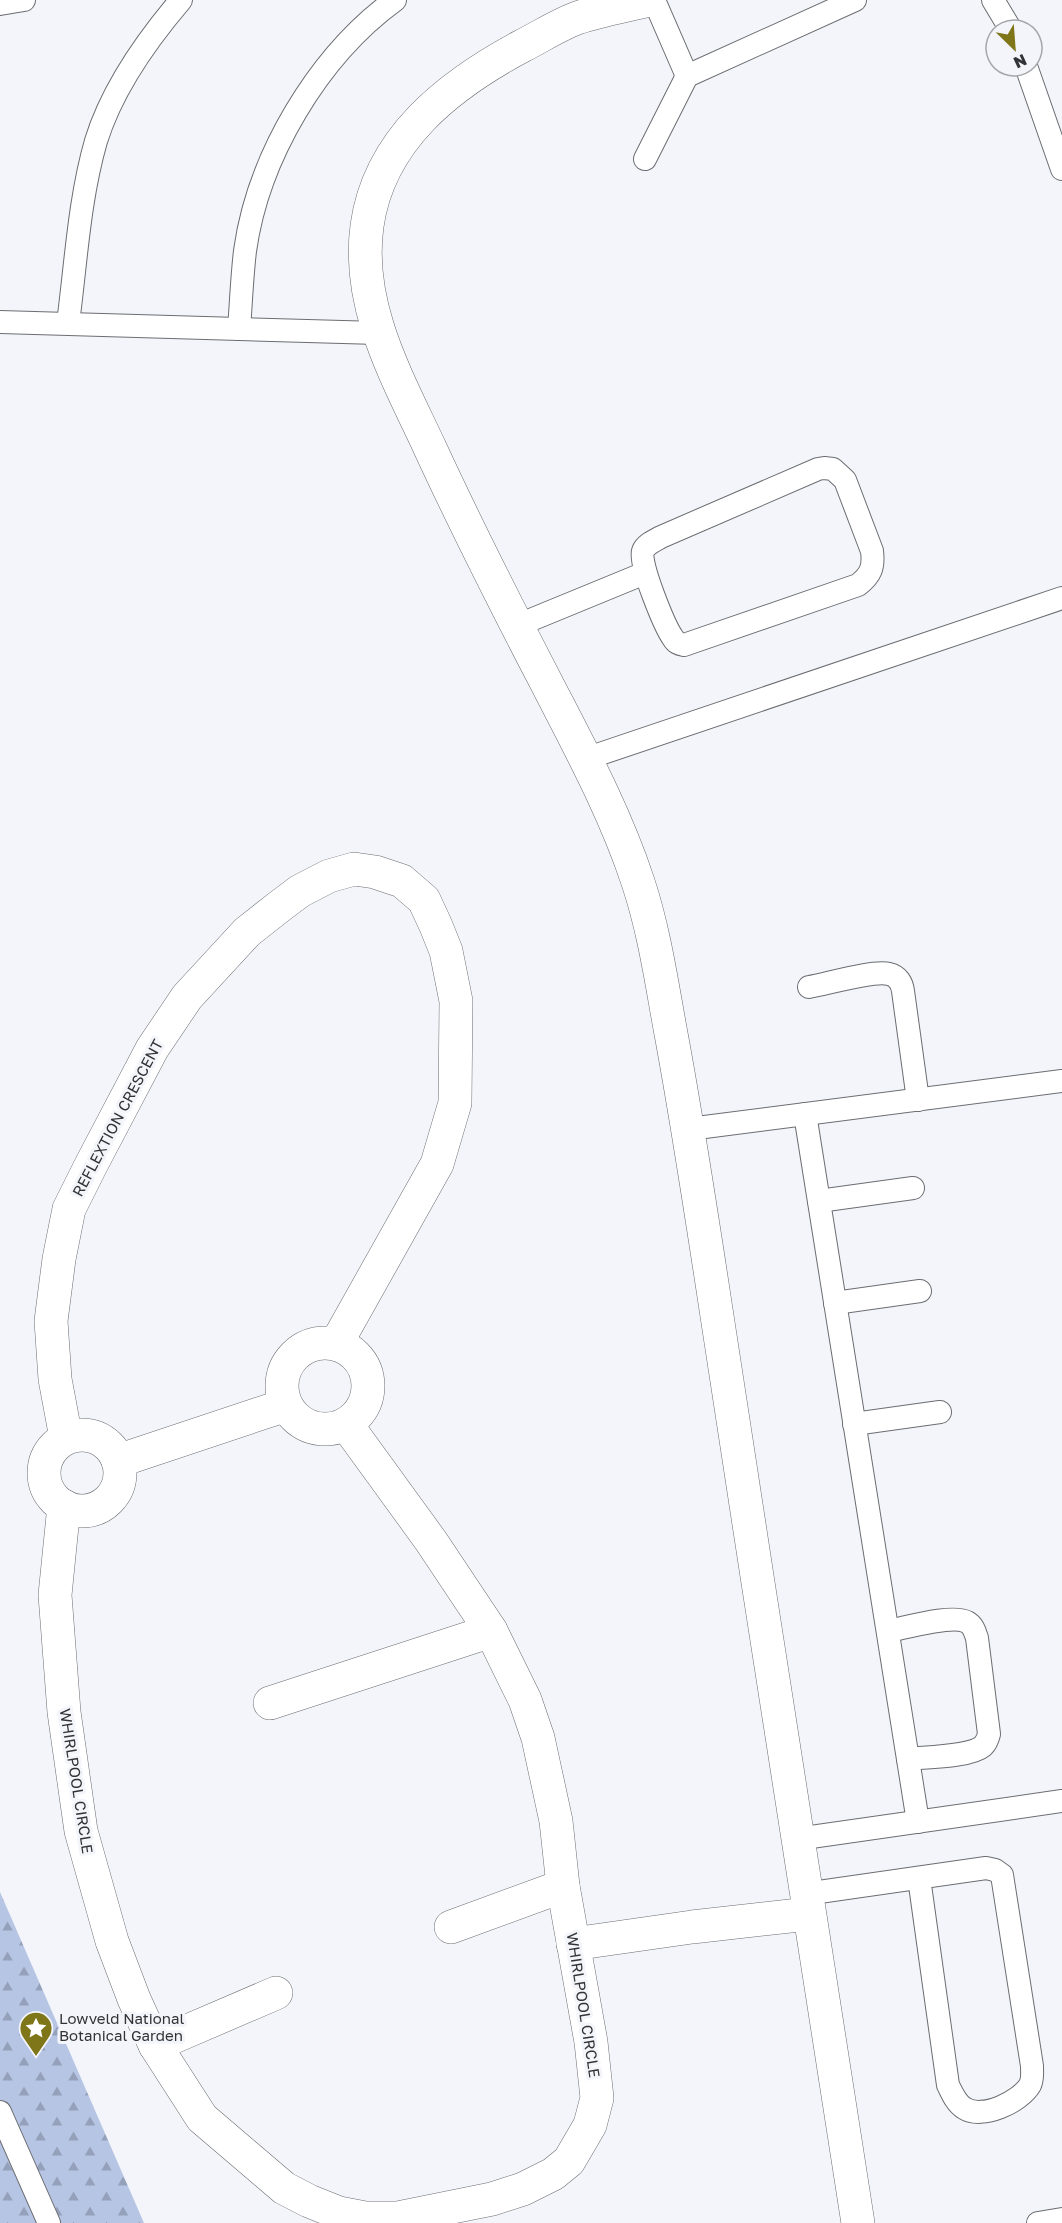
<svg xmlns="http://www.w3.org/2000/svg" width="1062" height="2223" viewBox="0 0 1062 2223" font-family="'Golos Text',sans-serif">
  <defs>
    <pattern id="forest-firs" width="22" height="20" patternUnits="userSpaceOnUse" patternTransform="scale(1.5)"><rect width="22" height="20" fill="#b7c5e4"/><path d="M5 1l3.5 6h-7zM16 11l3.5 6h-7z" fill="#95a1ba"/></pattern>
  </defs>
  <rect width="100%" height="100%" fill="#f3f5fa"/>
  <path fill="url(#forest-firs)" d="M0,1892L144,2223H0Z"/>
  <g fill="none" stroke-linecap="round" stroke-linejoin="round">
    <defs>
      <g id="service">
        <path d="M654,0L687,76"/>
        <path d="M993,0L1011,30"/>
        <path d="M0,4L24,0"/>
        <path d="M1026,66L1062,169"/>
        <path d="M645,159L687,76L855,0"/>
        <path d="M0,322L378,333"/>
        <path d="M68,323C76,263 79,200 96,141C112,89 146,41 181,0"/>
        <path d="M239,329C241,303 242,276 245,251C258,157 318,56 395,0"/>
        <path d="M824,468L833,469L845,480L872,551C874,567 871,575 858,585L684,645C679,644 676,643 673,638C665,627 638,562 643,551C646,544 654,541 661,537L818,469Z"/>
        <path d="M516,626L645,573"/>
        <path d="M585,759L1062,598"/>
        <path d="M809,987C827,984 873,970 889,974C898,976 902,983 903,991L918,1100"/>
        <path d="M805,1114L918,1822"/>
        <path d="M689,1129L1062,1081"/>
        <path d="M819,1201L913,1188"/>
        <path d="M835,1303L920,1291"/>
        <path d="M854,1424L940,1412"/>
        <path d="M888,1631C905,1628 952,1614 967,1622C973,1625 975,1632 977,1638L989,1734C988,1738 986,1743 983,1746C970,1757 926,1757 908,1759"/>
        <path d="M797,1839L1062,1801"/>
        <path d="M805,1894L986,1868L995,1870L1002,1875L1032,2066C1032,2073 1033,2079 1030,2085C1020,2102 982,2120 964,2108C956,2103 952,2093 948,2085L919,1878"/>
        <path d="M0,2112L49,2223"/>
        <path d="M1038,2223L1062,2219"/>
      </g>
      <g id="minor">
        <path d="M649,0C625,6 600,10 577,18C558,25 540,37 522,46C449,85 379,139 367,226C356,306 397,377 430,448C466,526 505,603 545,680C579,746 615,812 638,882C655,933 662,986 672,1039C692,1148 708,1258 725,1368C769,1653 812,1938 858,2223"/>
        <circle cx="325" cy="1386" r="43"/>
        <circle cx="82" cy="1473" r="38"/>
        <path d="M66,1438L55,1379L51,1321L59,1259L69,1209L91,1165L152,1049L187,997L247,932L280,906L300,891L329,876L354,869L375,872L402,881L424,900L436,926L446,951L456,1001L455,1103L437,1164L336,1344"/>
        <path d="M118,1461L286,1405"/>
        <path d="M64,1506L55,1595L64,1712L81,1831L112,1941L134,1999L155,2045L202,2118L284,2188L309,2201L339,2213L365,2218H398L492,2199L523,2189L553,2174L569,2161L590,2125L597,2098L591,2042L563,1886L556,1821L538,1738L525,1700L491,1631L431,1541L346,1424"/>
        <path d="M270,1703L491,1631"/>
        <path d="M451,1927L563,1886"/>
        <path d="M573,1944L692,1927L808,1914"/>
        <path d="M155,2045L276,1993"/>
      </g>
    </defs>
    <use href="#service" stroke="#6b6d71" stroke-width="24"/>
    <use href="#minor" stroke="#6b6d71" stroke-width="34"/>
    <use href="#service" stroke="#fff" stroke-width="22"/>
    <use href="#minor" stroke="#fff" stroke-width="33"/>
  </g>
  <defs>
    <symbol id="sight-pin" viewBox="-11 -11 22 30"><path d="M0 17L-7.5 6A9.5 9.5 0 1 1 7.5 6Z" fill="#7f761a" stroke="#f3f5fa"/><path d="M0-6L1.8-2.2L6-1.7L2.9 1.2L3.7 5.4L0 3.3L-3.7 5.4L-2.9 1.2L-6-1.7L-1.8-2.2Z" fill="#fff"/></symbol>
  </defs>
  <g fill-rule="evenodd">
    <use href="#sight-pin" x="17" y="2009" width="38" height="52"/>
  </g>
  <g text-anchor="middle" stroke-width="6" stroke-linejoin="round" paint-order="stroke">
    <g font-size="15" fill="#323335" stroke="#f3f5fa">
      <text transform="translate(118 1118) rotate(-62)" y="5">REFLEXTION CRESCENT</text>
      <text transform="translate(76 1781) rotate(81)" y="5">WHIRLPOOL CIRCLE</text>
      <text transform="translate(583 2005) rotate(81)" y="5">WHIRLPOOL CIRCLE</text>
    </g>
    <g font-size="15" fill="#323335" stroke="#f3f5fa" text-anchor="start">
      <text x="59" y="2024">Lowveld National<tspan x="59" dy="17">Botanical Garden</tspan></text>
    </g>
  </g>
  <g transform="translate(1014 48) rotate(155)"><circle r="28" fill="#f3f5fa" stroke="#a6a7ab" stroke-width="1.5"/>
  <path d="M0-4.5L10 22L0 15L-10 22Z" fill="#7f761a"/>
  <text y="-9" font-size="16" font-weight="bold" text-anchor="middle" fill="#323335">N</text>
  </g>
</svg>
